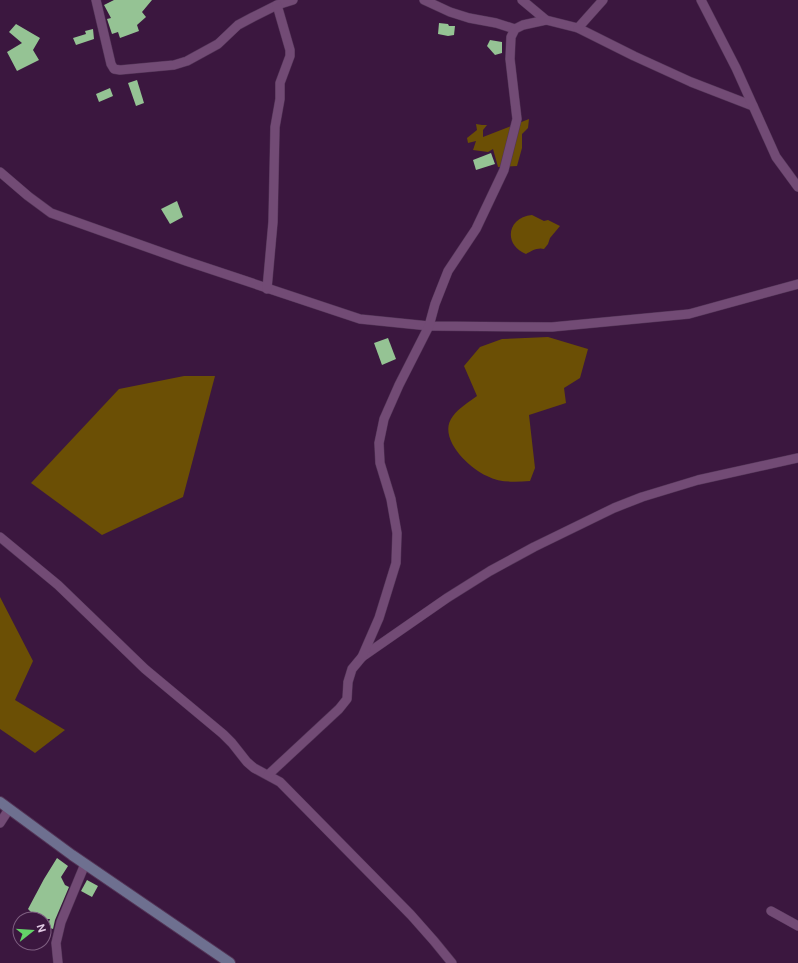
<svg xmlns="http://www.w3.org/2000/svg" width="798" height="963" viewBox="0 0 798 963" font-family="'DM Sans',sans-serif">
  <rect width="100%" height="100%" fill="#3b173f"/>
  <g fill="#6b4f05">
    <path d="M529,119L528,128L522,134V148L517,166L498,167L493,149L488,152L473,150L476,141L468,143L467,138L477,130L476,124L482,125H487L483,130V137Z"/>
    <path d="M532,215L544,221L548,220L560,226L550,238L548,244L544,249C538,247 531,251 526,254C503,245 507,217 532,215Z"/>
    <path d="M548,337L588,349L580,378L564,388L566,403L529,415L535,468L530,481C515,482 500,483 487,476C469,468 436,437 453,416C459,408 469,402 477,396L464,366L480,347L502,339Z"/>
    <path d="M184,376H215L183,497L102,535L31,483L119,389Z"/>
    <path d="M0,597L33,661L15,700L65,730L35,753L0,729Z"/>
  </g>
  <g fill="#95c394">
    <path d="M114,0H152L142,12L146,17L137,25L139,31L120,38L118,32L112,34L107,19L111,18L104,5Z"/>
    <path d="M439,23L448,24L449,26H455L454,35L448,36L438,34Z"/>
    <path d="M16,24L40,38L33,50L39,60L17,71L7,52L22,43L9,32Z"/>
    <path d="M93,29L94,39L76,45L73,38L86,34L85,31Z"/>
    <path d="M490,40L502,42V53L495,55L487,46Z"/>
    <path d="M137,80L144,103L136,106L128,83Z"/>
    <path d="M110,88L113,96L99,102L96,94Z"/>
    <path d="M491,153L495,164L476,170L473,160Z"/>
    <path d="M177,201L183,217L170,224L161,209Z"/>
    <path d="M388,338L396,359L382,365L374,343Z"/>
    <path d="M57,858L68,866L61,877L65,885L69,887L55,920L53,929L47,927L50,919H38L28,909L44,879Z"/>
    <path d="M87,880L98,886L92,897L81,891Z"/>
  </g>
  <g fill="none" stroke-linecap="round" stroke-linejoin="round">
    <defs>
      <g id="street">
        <path d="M96,0L111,64L114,69L120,70L174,65L187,61L218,44L238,25L253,17L277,5L293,0"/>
        <path d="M424,0L450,12L469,18L496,23L515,29"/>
        <path d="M522,0L546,20L578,28L634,56L691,82L753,106"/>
        <path d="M701,0L736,68L776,157L798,187"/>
        <path d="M578,28L603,0"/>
        <path d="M0,172L28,196L51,213L186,261L360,319L429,326L552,327L689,314L798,284"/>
        <path d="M267,289L273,222L275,127L280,99V83L290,56V50L277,5"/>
        <path d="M0,537L58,585L145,669L223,734L232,743L247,762L254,768L280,782L411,915L434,941L452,963"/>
        <path d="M362,657L447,598L490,571L534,547L614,508L642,497L698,480L798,458"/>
        <path d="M268,775L339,709L347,699L348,682L352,669L362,657L379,618L396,563L397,533L391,499L380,463L379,443L384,419L399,385L429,326L435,304L448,271L476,229L504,170L517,119L510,59L511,37L515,29L523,25L546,20"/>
        <path d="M0,823L9,809"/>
        <path d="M771,911L798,926"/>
        <path d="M58,963L56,943L61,922L85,864"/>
      </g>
      <path id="secondary" d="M0,802L72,855L230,963"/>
    </defs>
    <use href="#street" stroke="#533557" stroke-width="10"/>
    <use href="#secondary" stroke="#533557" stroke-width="12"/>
    <use href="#street" stroke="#724b75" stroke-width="9"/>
    <use href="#secondary" stroke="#6e7090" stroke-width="10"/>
  </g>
  <g transform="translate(32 931) rotate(73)"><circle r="19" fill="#3b173f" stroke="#7e5f81"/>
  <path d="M0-3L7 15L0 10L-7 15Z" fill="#64d468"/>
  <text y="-6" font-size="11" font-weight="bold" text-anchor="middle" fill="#e2cbe4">N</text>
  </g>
</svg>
